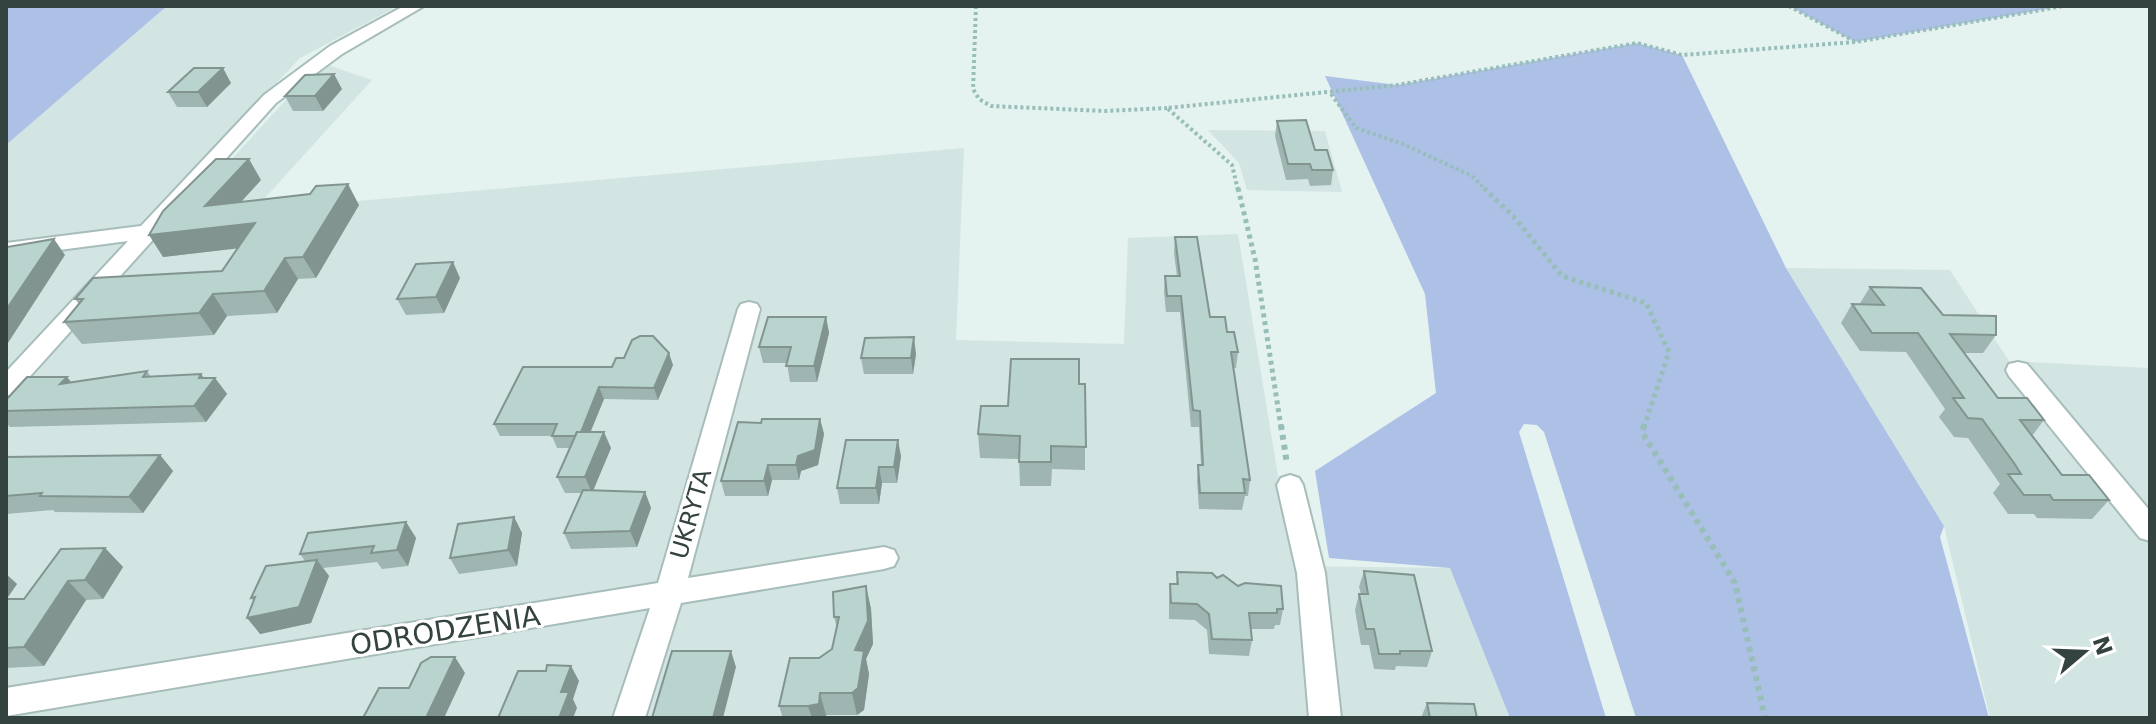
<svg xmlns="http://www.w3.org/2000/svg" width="2156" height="724" viewBox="0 0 2156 724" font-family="'DejaVu Sans',sans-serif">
  <rect width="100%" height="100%" fill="#e4f2f0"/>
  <g fill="#d2e5e3">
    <path d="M167,6H398L300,58L149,219L179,217L304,80L325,64L372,80L254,210L964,148L956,340L1124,344L1128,238L1238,234L1293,566L1450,568L1510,718H6V145Z"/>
    <path d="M1208,130L1325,131L1342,192L1247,190L1239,163Z"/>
    <path d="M1786,268L1950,270L2009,361L2150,368V718H1990L1944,526Z"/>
  </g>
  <g fill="#adc0e6">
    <path d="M6,6H167L6,145Z"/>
    <path d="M1789,6H2064L1855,42Z"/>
    <path d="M1637,43L1682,55L1786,268L1944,526L1940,537L1989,718H1636L1544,432L1537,425L1524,424L1519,432L1606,718H1510L1450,568L1329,558L1315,471L1436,393L1425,294L1325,76L1397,85Z"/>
  </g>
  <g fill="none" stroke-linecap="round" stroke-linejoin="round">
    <defs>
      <g id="minor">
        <path d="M404,6H424L342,54L276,103L15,393L6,396V372L128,241L6,257V243L141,226L264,95L330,46Z"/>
        <path d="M749,302L757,304L760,309L688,578L884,547L894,550L898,558L894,566L884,569L681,603L645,718H613L650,608L6,716V688L658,583L738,309L741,304Z"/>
        <path d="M2018,362L2027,364L2150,511V541L2140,538L2009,376L2006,370L2009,364Z"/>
        <path d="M1290,475L1299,478L1303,485L1325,573L1341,718H1309L1297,573L1277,485L1281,478Z"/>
      </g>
    </defs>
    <use href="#minor" stroke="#a7bdba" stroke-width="4"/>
    <g stroke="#98beb9" stroke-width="4" stroke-dasharray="3 3" stroke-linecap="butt">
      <path d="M976,6L973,89L979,99L991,106L1105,111L1167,108"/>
      <path d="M1789,6L1854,41"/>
      <path d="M1331,94L1356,128L1403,144L1472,176L1486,190"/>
      <path d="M1238,190L1232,165L1167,108L1397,85L1637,43L1682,55L1855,42L2064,6"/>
    </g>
    <g stroke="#98beb9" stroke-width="5" stroke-dasharray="4 4" stroke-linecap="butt">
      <path d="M1238,188L1255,259L1281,427"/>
      <path d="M1484,188L1514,217L1562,276L1646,303L1669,352L1644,427"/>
    </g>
    <g stroke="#98beb9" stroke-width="6" stroke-dasharray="5 5" stroke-linecap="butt">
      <path d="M1281,425L1287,464"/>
      <path d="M1644,425L1642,432L1735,583L1765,718"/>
    </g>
    <use href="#minor" fill="#fff" fill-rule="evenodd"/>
  </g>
  <g fill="#9fb5b1">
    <path d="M231,83L207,107H177L168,92Z"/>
    <path d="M342,89L323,111H293L285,96Z"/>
    <path d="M1277,121L1315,150L1333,170L1331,185L1310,186L1308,179L1286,180L1275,136Z"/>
    <path d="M261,180L241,202L359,205L316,278L298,279L277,313L227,316L214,335L82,344L64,322L79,304L75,299L222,271L237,248L163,257Z"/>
    <path d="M1175,237L1210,317L1227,332L1238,352L1236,368H1234L1250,480L1248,496H1245L1242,510L1199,509L1197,481L1198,465H1201L1199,427H1191L1180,312H1166L1164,292L1165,276H1177L1174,253Z"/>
    <path d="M460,278L444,313L406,315L397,299Z"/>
    <path d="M1870,287L1996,335L1983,353H1964L1998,398L2044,420L2032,436L2062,475L2109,500L2092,519L2037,518L2034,514H2008L1993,493L2000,484L1968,438L1954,437L1939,417L1945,409L1906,352L1860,351L1841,323L1852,304L1859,305Z"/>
    <path d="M826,317L829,333L817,382H790L787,363H763L759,347Z"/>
    <path d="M916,354L913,374H864L861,358Z"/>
    <path d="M673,365L658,400L604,399L590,432L611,448L593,491L645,492L651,508L637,547L571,549L564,533L582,493H565L557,477L570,448H557L552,436H500L494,424L612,367Z"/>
    <path d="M147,371L151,377L201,374L204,378H215L227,394L206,422L10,427L6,423V400L72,382Z"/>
    <path d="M1079,384H1085V470L1052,469L1051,486H1020L1019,459L980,458L978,434L1008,406Z"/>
    <path d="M820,419L824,434L818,465L801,471L799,480H772L768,496H725L721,481L761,423Z"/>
    <path d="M160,455L173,471L143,513L55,512L53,510L6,514V457Z"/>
    <path d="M901,456L897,483H882L879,504H840L837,488Z"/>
    <path d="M514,517L522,533L517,566L459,574L450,558Z"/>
    <path d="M406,522L416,538L408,566L382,569L377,562L323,568L329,576L311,623L260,634L254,601L251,598L305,561L300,554Z"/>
    <path d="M105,548L123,567L103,599L86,600L44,666L6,668V574L17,584L6,599H24Z"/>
    <path d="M1364,571L1432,651L1427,667L1396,666L1395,670L1374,669L1369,645H1361L1355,610L1359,594H1361L1359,587Z"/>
    <path d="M1177,572L1217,578L1283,609L1280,625H1275L1274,629H1251L1252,640L1249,656L1209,654L1207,630L1195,620L1169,619V600L1170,584H1176Z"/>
    <path d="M866,586L871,609L873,644L866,659L869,674L864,710L857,715H826V718H783L779,706L819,658L832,649L837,628L834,617Z"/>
    <path d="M1427,703L1477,718H1421Z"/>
  </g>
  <g fill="#829490">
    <path d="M223,68L231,83L207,107L198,92Z"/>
    <path d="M334,74L342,89L323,111L315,96Z"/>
    <path d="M249,159L261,180L218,227L255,223L267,245L163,257L149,235L205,206Z"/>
    <path d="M348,184L359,205L316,278L303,257Z"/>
    <path d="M54,239L65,255L6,346V310Z"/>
    <path d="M285,258L298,279L277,313L264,291Z"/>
    <path d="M453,262L460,278L444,313L436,297Z"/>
    <path d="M213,294L227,316L214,335L199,313Z"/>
    <path d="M826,317L829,333L817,382L814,366Z"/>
    <path d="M914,337L916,354L913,374L911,358Z"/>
    <path d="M669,353L673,365L658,400L654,388Z"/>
    <path d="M201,374L209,386L215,378L227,394L206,422L194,406L199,378Z"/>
    <path d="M67,377L80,393L60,384Z"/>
    <path d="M599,387L604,399L584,448L579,436Z"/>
    <path d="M820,419L824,434L818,465L801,471L799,480L796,465L798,456Z"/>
    <path d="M604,432L611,448L592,493L585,477Z"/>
    <path d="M898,440L901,456L897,483L894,467Z"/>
    <path d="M160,455L173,471L143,513L129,497Z"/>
    <path d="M768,465L772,480L768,496L764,481Z"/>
    <path d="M879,467L882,483L879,504L876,488Z"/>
    <path d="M645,492L651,508L637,547L630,531Z"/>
    <path d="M514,517L522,533L517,566L508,550Z"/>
    <path d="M406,522L416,538L408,566L397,550Z"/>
    <path d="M105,548L123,567L103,599L85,580Z"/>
    <path d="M317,560L329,576L311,623L260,634L247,618Z"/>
    <path d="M6,574L17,584L6,600Z"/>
    <path d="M68,581L86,600L44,666L24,647Z"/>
    <path d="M866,586L871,609L873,644L866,659L869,674L864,710L857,715L852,693L855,650Z"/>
    <path d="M731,651L736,667L723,718H713Z"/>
    <path d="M455,657L465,673L444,718H426Z"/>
    <path d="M571,666L579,681L573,699L577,708L573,718H559L561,692Z"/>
    <path d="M820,693L826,715V718H812L808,706Z"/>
  </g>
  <g fill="#b9d3ce" stroke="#829490" stroke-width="2">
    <path d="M194,68H223L198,92H168Z"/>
    <path d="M334,74L315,96H285L305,75Z"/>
    <path d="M1306,120L1315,150H1327L1333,170H1312L1310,164H1288L1277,121Z"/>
    <path d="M216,159H249L205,206L310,194L316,186L348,184L303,257L285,258L264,291L213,294L199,313L64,322L83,299H75L93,278L222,271L255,223L149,235L163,211Z"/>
    <path d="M1175,237H1197L1210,317H1225L1227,332H1234L1238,352H1231L1250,480L1243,479L1245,493H1200L1198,465H1203L1200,411L1193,410L1181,296H1167L1165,276H1180Z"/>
    <path d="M54,239L6,310L7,247Z"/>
    <path d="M453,262L436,297L397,299L416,264Z"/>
    <path d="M1870,287L1921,288L1943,315L1996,316V335L1950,334L1998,398H2027L2044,420H2020L2062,475H2089L2109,500H2053L2050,495H2024L2008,474H2021L2014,463L1982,419L1968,418L1953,398H1964L1918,333H1872L1852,304L1884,305Z"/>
    <path d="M768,317H826L814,366H786L791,347H759Z"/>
    <path d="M640,336H653L669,353L654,388L599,387L581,432H577L575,436H552L557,424H494L523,367H612L616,358H624L632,340Z"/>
    <path d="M914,337L911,358H861L865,338Z"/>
    <path d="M1011,359H1079V384H1085L1086,447L1051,446V462H1019L1020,436L978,434L981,406H1008Z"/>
    <path d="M147,371L143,377L201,374L199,378H215L194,406L6,411V400L27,377H67L60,384Z"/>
    <path d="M762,419H820L815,450L798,456L796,465H768L764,481H721L738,422L761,423Z"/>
    <path d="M577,432H604L585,477H557Z"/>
    <path d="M846,440H898L894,467H879L876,488H837Z"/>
    <path d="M160,455L129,497L40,496L42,493L6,496V457Z"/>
    <path d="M583,490L645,492L630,531L564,533Z"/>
    <path d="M514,517L508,550L450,558L458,524Z"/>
    <path d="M406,522L397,550L371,553L374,546L300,554L308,533Z"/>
    <path d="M105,548L85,580L68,581L24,647L6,648V599H24L61,549Z"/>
    <path d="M317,560L299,607L247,618L255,597L251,598L266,566Z"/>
    <path d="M1364,571L1414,575L1432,651H1400V654H1379L1374,629H1366L1359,594H1368Z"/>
    <path d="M1177,572L1212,573L1217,578L1223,575L1238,586L1245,583L1281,586L1283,609H1277V613H1249L1252,640L1212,639L1209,614L1197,604L1171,603L1170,584H1178Z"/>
    <path d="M866,586L868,621L855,650L864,651L858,688L852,693H820L819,704L808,706H779L790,658H819L832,649L839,617H834L833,592Z"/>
    <path d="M672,651H731L713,718H652Z"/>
    <path d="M431,657H455L426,718H363L379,688H409L421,663Z"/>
    <path d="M547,665L571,666L561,692H569L559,718H498L518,671H546Z"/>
    <path d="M1427,703L1474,704L1477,718H1430Z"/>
  </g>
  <g text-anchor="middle" stroke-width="6" stroke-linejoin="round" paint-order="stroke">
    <g font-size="24" fill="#344340" stroke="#fff">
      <text transform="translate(691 514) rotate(-74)" y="8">UKRYTA</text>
    </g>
    <g font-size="28" fill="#344340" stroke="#fff">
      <text transform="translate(445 630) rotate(-9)" y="10">ODRODZENIA</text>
    </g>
  </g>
  <rect width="2156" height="724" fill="none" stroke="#344340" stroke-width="16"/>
  <g transform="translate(2084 652) rotate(71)" stroke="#ffffff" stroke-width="6" paint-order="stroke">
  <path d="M0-6L14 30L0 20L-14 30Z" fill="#344340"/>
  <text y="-12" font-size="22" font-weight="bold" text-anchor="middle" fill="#344340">N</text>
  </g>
</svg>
